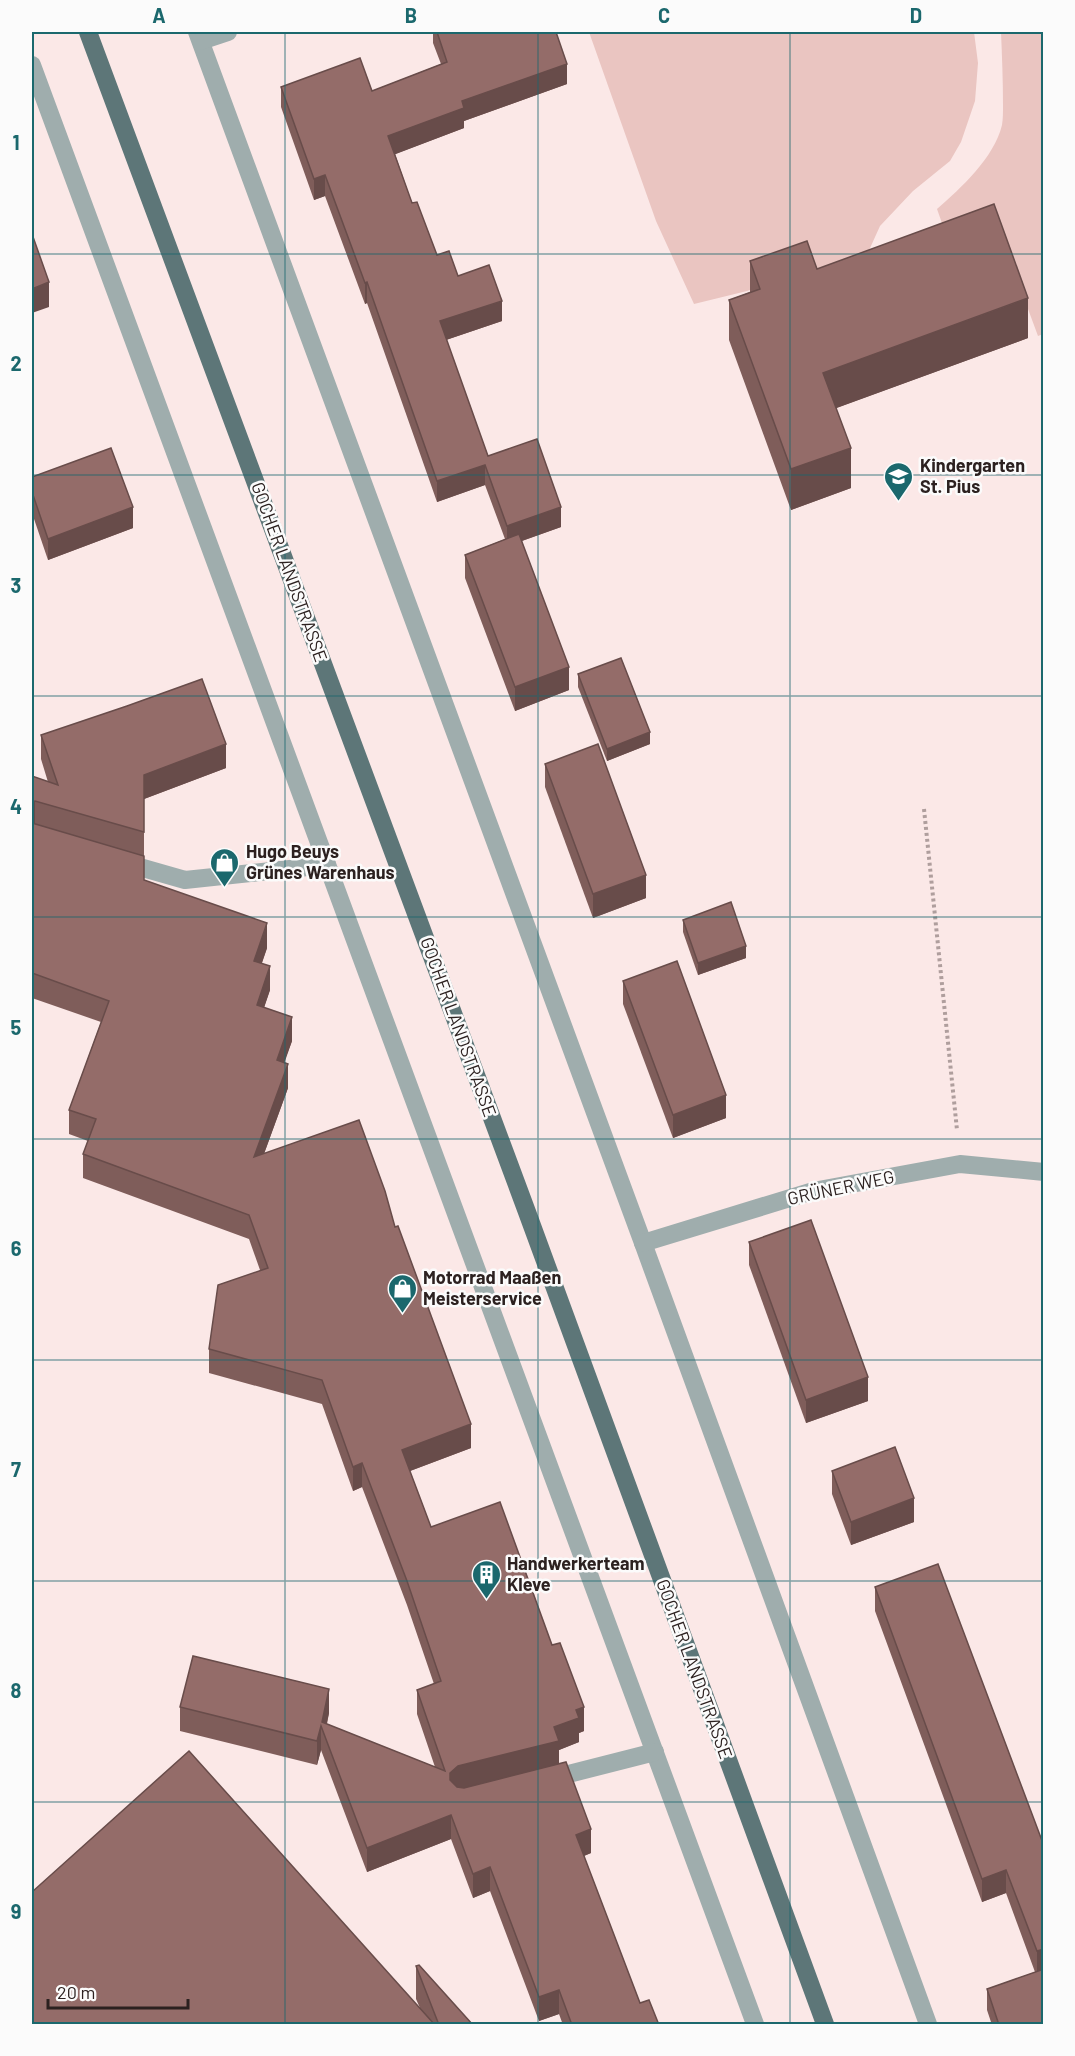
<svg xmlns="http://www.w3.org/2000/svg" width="1075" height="2056" viewBox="0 0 1075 2056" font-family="Barlow,sans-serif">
  <rect width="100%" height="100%" fill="#fbe8e7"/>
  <g fill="#eac5c1">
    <path d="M589,32H974L978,63L975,101L961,142L950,161L913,191L880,226L866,257L805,271L747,291L694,304L656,221Z"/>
    <path d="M1001,32H1043V334L1038,336L1001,236L953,254L937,209C961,188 994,158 1002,125C1003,119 1003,112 1003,106C1003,81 1002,56 1001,32Z"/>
  </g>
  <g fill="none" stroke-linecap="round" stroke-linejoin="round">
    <path stroke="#af9e9d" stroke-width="4" stroke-dasharray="3 3" stroke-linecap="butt" d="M924,809L957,1130"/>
    <g stroke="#9fadad" stroke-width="18">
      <path d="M197,32L643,1243L928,2024"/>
      <path d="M201,41L228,32"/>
      <path d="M32,65L755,2024"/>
      <path d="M122,862L185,880L327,865"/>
      <path d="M643,1243L813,1191L960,1164L1044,1172"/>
      <path d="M549,1779L655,1752"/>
    </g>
    <path stroke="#5d7678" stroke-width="18" d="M88,32L527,1212L825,2024"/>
  </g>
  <g fill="#7f5d5a">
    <path d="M433,32H556L567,84L464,121V128L395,154L412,203L437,255L502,321L446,340L488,456L561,527L522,541L569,690L515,711L465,578V555L505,539L485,485L437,502L367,303L365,304L325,196L314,200L281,107V87L372,91L441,64L433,43Z"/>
    <path d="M750,261L1028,338L836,408L851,488L791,510L729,340V300L750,292Z"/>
    <path d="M32,477L133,528L48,560L32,513Z"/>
    <path d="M578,674L650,744L607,761L578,687Z"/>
    <path d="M41,735L226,768L144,799V880L267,948L262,963L270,990L264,1007L292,1041L284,1062L288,1088L264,1154L395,1227L471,1448L410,1471L431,1527L584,1731L579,1733V1742L559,1750V1764L591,1853L584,1856L640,2003L659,2025H563L559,2014L539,2021L490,1891L473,1898L451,1839L367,1872L321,1750L317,1765L180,1731V1707L329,1713L327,1724L435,1767L417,1714V1690L434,1684L407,1605L362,1487L353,1491L322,1404L209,1373V1349L260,1270L249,1239L83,1178V1154L88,1141L69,1134V1110L101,1022L32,998V776L48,782L41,759Z"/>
    <path d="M545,764L646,898L593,918L545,787Z"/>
    <path d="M683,920L746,958L698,975L683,932Z"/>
    <path d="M623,981L726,1118L673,1138L623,1004Z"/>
    <path d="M1044,1108V1128L1042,1127V1115Z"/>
    <path d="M749,1242L868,1401L806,1423L749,1265Z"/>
    <path d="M832,1471L914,1522L851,1545L832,1494Z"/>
    <path d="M875,1587L1044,1846V2025H992L987,2010V1989L1035,1972L1006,1893L982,1902L875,1611Z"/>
    <path d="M416,1966L473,2025H32L420,2008L416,1999Z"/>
  </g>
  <g fill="#684c4a">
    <path d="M567,64V84L464,121V128L388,157V136L462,101Z"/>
    <path d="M325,175V196L314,200V179Z"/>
    <path d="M49,282V307L32,313V289Z"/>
    <path d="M367,282V303L365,304V283Z"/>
    <path d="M1028,298V338L823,413V373Z"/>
    <path d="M502,301V321L440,342V321Z"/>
    <path d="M851,448V488L791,510V469Z"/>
    <path d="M485,465V485L437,502V481Z"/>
    <path d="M133,507V528L48,560V539Z"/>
    <path d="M561,507V527L507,546V526Z"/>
    <path d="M569,667V690L515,711V687Z"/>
    <path d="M650,732V744L607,761V749Z"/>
    <path d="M226,744V768L144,799V857V775Z"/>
    <path d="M35,801V825L32,826V802Z"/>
    <path d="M646,875V898L593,918V894Z"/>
    <path d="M267,923V948L254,985V961Z"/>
    <path d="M746,946V958L698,975V963Z"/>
    <path d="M270,966V990L257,1029V1005Z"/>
    <path d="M292,1017V1041L277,1084V1060Z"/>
    <path d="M288,1064V1088L254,1181V1157Z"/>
    <path d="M726,1095V1118L673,1138V1115Z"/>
    <path d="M868,1377V1401L806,1423V1400Z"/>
    <path d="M471,1424V1448L402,1474V1450Z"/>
    <path d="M362,1463V1487L353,1491V1467Z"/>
    <path d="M914,1498V1522L851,1545V1522Z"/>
    <path d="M329,1689V1713L324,1735L322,1722Z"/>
    <path d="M584,1707V1731L579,1733V1742L559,1750V1765L450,1797V1773L458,1766L554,1727L576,1710Z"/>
    <path d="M321,1726V1750L317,1765V1741Z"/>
    <path d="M451,1815V1839L367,1872V1848Z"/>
    <path d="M591,1829V1853L576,1859V1835Z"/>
    <path d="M490,1867V1891L473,1898V1874Z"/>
    <path d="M1006,1870V1893L982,1902V1879Z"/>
    <path d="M1044,1949V1972L1037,1975V1951Z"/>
    <path d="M559,1990V2014L539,2021V1997Z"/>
  </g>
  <g fill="#946c69" stroke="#684c4a" stroke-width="1.5">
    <path d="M437,32H556L567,64L462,101L464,108L388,136L412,203L417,202L437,255L449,251L458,276L489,265L502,301L440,321L488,456L537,439L561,507L507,526L485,465L437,481L367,282L365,283L325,175L314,179L281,87L360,58L372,91L447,62Z"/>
    <path d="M994,204L1028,298L823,373L851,448L791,469L729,300L760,289L750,261L807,241L817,269Z"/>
    <path d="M32,234L49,282L32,289Z"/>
    <path d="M111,448L133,507L48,539L32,492V477Z"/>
    <path d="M519,534L569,667L515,687L465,555Z"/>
    <path d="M621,658L650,732L607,749L578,674Z"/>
    <path d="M202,679L226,744L144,775V832L35,801L32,802V776L58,785L41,735L127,706Z"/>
    <path d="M598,744L646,875L593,894L545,764Z"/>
    <path d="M32,823L144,856V880L267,923L254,961L270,966L257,1005L292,1017L277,1060L288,1064L254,1157L359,1120L385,1191L395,1227L398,1226L471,1424L402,1450L431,1527L500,1502L552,1645L560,1643L584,1707L576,1710L579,1718L554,1727L559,1741L458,1766L450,1773V1780L457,1787L464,1788L566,1762L591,1829L576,1835L640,2003L649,2000L659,2025H572L559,1990L539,1997L490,1867L473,1874L451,1815L367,1848L321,1726L317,1741L180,1707L193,1656L329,1689L322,1722L445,1771L417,1690L441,1681L407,1581L362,1463L353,1467L322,1380L209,1349L218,1285L268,1268L249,1215L83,1154L96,1119L69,1110L109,1001L32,973Z"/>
    <path d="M731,902L746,946L698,963L683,920Z"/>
    <path d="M677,961L726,1095L673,1115L623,981Z"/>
    <path d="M811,1220L868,1377L806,1400L749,1242Z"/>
    <path d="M895,1447L914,1498L851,1522L832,1471Z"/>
    <path d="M938,1564L1044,1846V1949L1037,1951L1006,1870L982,1879L875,1587Z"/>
    <path d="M189,1751L435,2025H32V1892Z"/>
    <path d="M419,1965L473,2025H439L416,1966Z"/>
    <path d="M1044,1969V2025H999L987,1989Z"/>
  </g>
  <path fill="none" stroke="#1b686d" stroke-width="1.5" stroke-opacity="0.55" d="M285,32V2024M538,32V2024M790,32V2024M32,254H1044M32,475H1044M32,696H1044M32,917H1044M32,1139H1044M32,1360H1044M32,1581H1044M32,1802H1044"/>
  <defs>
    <symbol id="school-pin" viewBox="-11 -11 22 30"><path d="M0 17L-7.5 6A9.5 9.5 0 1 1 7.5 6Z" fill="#1b686d" stroke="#fbfbfb"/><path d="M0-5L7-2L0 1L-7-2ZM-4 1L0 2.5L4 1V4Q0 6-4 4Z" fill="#fff"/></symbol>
    <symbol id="shop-pin" viewBox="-11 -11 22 30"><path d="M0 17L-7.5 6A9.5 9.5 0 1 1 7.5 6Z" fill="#1b686d" stroke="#fbfbfb"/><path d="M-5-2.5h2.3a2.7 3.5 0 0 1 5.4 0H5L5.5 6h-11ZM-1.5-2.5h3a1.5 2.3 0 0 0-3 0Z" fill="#fff"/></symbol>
    <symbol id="building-pin" viewBox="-11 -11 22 30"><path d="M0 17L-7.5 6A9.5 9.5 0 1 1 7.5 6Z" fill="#1b686d" stroke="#fbfbfb"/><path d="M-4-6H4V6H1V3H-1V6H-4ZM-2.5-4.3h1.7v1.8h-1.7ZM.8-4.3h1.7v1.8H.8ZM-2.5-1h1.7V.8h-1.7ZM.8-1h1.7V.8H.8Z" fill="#fff"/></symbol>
  </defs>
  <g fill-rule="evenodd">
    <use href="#school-pin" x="882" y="460" width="33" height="45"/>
    <use href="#shop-pin" x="208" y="846" width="33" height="45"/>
    <use href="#shop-pin" x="386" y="1272" width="33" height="45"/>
    <use href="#building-pin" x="470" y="1558" width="33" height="45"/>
  </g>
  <g text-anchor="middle" stroke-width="5" stroke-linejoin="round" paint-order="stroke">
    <g font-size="18" font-weight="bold" fill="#2c2120" stroke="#fbfbfb" text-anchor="start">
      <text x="920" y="472">Kindergarten<tspan x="920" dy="21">St. Pius</tspan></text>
      <text x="246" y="858">Hugo Beuys<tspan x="246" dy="21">Grünes Warenhaus</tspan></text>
      <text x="423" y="1284">Motorrad Maaßen<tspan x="423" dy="21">Meisterservice</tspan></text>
      <text x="507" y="1570">Handwerkerteam<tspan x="507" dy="21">Kleve</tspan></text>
    </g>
    <g font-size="18" fill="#2c2120" stroke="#fbfbfb">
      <text transform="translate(289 572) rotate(70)" y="6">GOCHER LANDSTRASSE</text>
      <text transform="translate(458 1027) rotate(70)" y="6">GOCHER LANDSTRASSE</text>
      <text transform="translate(841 1188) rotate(-12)" y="6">GRÜNER WEG</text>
      <text transform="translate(694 1669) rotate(70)" y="6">GOCHER LANDSTRASSE</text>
    </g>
  </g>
  <rect width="1075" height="2056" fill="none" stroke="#fbfbfb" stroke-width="66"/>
  <path d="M48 1999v9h140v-9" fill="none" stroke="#2c2120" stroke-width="3"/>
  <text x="57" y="1999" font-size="18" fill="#2c2120" stroke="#fbfbfb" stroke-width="4.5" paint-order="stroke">20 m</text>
  <rect x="33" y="33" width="1009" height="1990" fill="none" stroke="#1b686d" stroke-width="2"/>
  <g font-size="20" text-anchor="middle" font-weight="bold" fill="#1b686d">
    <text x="159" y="23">A</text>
    <text x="411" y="23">B</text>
    <text x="664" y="23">C</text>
    <text x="916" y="23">D</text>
    <text x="16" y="150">1</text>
    <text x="16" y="371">2</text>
    <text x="16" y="593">3</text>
    <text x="16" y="814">4</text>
    <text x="16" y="1035">5</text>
    <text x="16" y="1256">6</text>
    <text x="16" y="1477">7</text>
    <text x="16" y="1698">8</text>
    <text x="16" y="1919">9</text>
  </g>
</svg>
